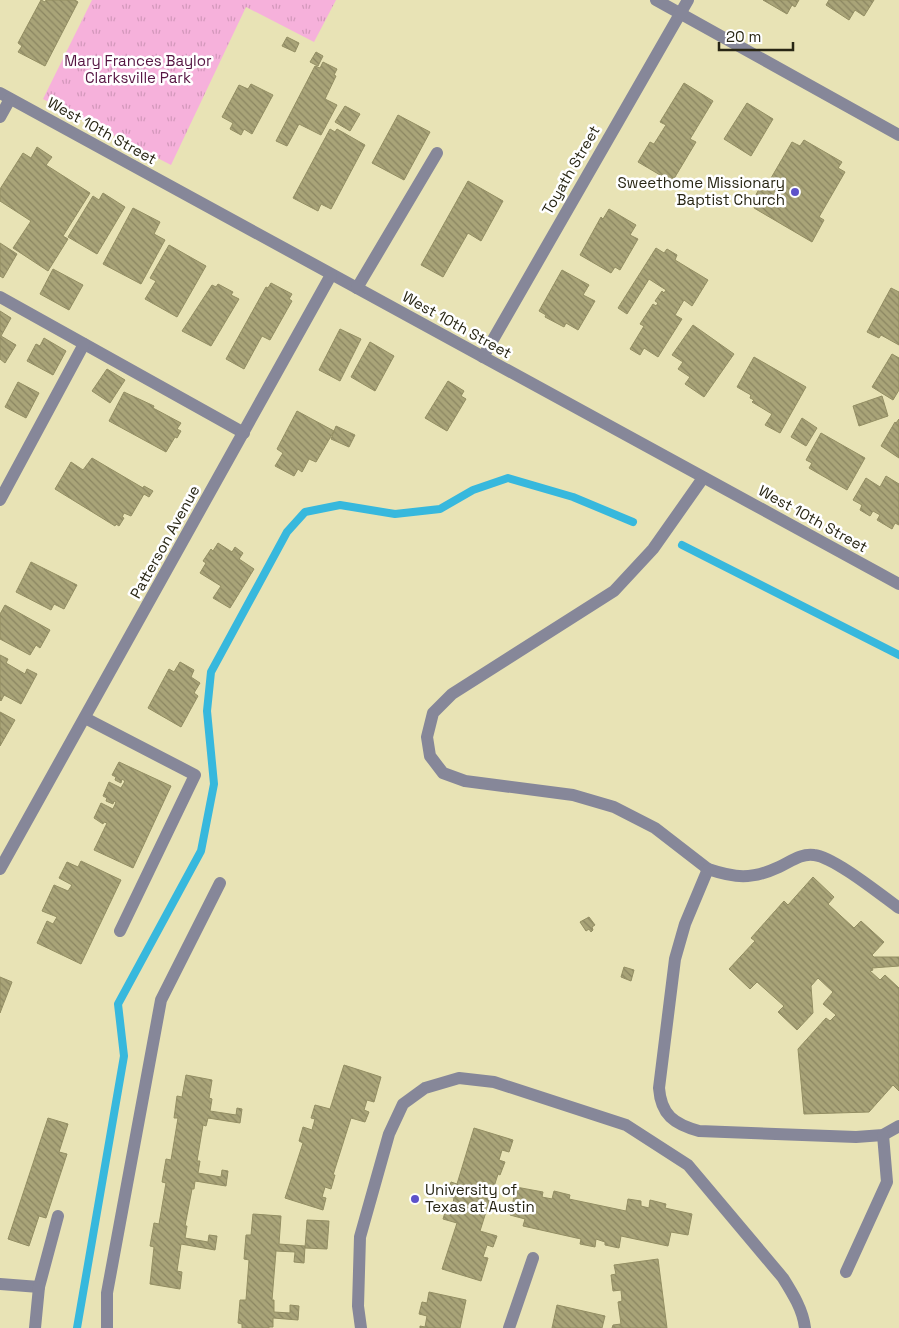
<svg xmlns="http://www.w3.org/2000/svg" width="899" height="1328" viewBox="0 0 899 1328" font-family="'Space Grotesk',sans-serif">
  <defs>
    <pattern id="park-tufts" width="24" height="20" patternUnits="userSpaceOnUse" patternTransform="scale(1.25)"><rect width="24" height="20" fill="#f6b1db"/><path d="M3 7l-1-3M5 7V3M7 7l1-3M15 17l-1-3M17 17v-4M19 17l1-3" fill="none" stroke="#d398bb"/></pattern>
    <pattern id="building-back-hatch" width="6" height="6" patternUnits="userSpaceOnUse" patternTransform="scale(1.25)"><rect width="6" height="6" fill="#a9a478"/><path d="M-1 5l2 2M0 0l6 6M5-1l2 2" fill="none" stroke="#8a8561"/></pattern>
  </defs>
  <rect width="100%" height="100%" fill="#e8e3b5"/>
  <path fill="url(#park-tufts)" d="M92,0H336L314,42L246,7L171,165L43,99Z"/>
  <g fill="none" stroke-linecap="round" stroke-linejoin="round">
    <g stroke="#37b8dd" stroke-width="8">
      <path d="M682,545L899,655"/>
      <path d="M77,1328L124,1056L118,1004L201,851L214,784L207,711L211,672L287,532L305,512L340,505L395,514L440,509L473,490L508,478L573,497L633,522"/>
    </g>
  </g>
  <g fill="url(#building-back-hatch)" stroke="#938e63">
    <path d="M41,0L45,2L46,0H75L78,2L45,66L18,52L22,46L18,43Z"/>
    <path d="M763,0H799L795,7L792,5L787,14Z"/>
    <path d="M829,0H874L864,16L855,10L849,20L826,5Z"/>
    <path d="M287,37L299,43L295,52L282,46Z"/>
    <path d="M316,52L323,56L318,66L310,62Z"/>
    <path d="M323,62L337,69L334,75L336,76L325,99L337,105L321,135L299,124L287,146L276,141L315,66L320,68Z"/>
    <path d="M684,83L713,101L690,139L696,142L672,182L638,162L650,142L654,144L666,125L660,122Z"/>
    <path d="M251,84L273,95L252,134L244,129L241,135L230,129L233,123L222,117L239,85L248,89Z"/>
    <path d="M747,103L773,119L751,156L724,139Z"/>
    <path d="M345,106L360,114L350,131L335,122Z"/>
    <path d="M398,115L430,132L404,180L372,163Z"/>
    <path d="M330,129L335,132L337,129L365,145L331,209L321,204L318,211L293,198Z"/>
    <path d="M804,140L842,162L838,168L845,172L819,217L824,220L812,242L754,208L757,202L753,200L763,182L767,185L792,142L800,146Z"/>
    <path d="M37,147L52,157L46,165L90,193L63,236L68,239L48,271L13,248L31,221L0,201V189L23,153L31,158Z"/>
    <path d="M468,181L503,201L481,241L468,233L443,277L421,265Z"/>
    <path d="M103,193L125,207L97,254L68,237L93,196L99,200Z"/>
    <path d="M133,208L160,222L154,234L165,240L141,284L103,264Z"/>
    <path d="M609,209L636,225L630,235L638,239L620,270L615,267L611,273L580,255L601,217L603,219Z"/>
    <path d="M0,243L17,254L3,278L0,276Z"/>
    <path d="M169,245L206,266L177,317L145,299L156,281L150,278Z"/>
    <path d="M656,248L664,253L667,249L677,255L675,260L708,280L692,306L684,300L675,315L682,319L658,357L644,348L640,355L630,349L644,326L640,324L653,304L656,306L658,303L655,301L662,291L664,293L666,290L649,279L627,314L618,308Z"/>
    <path d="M53,269L83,285L69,310L40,294Z"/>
    <path d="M562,270L589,285L583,295L595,301L578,330L566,323L564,327L545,317L546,315L539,311Z"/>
    <path d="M271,283L292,294L289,299L292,301L270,340L262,336L244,369L226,359L266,287L268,288Z"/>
    <path d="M218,284L233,292L231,295L239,299L211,346L182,331L212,285L216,287Z"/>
    <path d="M891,288L899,292V345L881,335L879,338L867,332Z"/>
    <path d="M0,311L11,318L1,336L16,345L5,363L0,359Z"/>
    <path d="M693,325L734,354L704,397L685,384L690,377L678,369L683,362L672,355Z"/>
    <path d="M340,329L361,339L340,381L319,370Z"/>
    <path d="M44,338L66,351L53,375L27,361L36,344L40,346Z"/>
    <path d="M370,342L394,356L375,391L351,377Z"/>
    <path d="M892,354L899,358V390L893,400L872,387Z"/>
    <path d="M754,357L806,387L780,433L765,425L772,414L752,402L754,400L750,398L751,395L737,387Z"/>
    <path d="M107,369L125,380L110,403L92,391Z"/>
    <path d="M448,381L464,391L461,396L466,399L447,431L425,418Z"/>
    <path d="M18,382L39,393L26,418L5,407Z"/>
    <path d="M124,392L154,406L153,408L181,423L177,429L181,431L177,438L175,437L166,452L109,421Z"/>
    <path d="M882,396L888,416L859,426L853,406Z"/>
    <path d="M297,411L334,431L316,462L309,459L302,472L298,469L294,476L275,466L283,453L277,449Z"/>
    <path d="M802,418L817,428L806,446L791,437Z"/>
    <path d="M899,419V458L881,446L895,422L896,423Z"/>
    <path d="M336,426L355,435L349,447L331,439Z"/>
    <path d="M821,433L865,458L847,490L809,468L812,463L806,460Z"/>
    <path d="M92,458L143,488L144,486L153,491L149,497L144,494L131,516L124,513L122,517L124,518L119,526L116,524L115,526L55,489L71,462L83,470Z"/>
    <path d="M886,476L899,484V525L895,523L892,529L877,520L880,515L873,511L870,516L860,510L862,505L853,500L866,478L880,487Z"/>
    <path d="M218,543L232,552L235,547L243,553L239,559L254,569L230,608L213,598L221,586L200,573L206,563L203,561L211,549L213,551Z"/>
    <path d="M31,562L77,585L64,609L54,604L51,610L16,592Z"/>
    <path d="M5,605L50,630L40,648L36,645L30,655L0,639V614Z"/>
    <path d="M0,655L8,659L6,663L25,674L27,669L37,674L21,704L4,695L1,701L0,700Z"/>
    <path d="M180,662L194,670L191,677L200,683L194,693L198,696L181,727L148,708L169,669L174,672Z"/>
    <path d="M0,712L15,720L0,746Z"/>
    <path d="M119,762L171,786L133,868L94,850L107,823L104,822L103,824L94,818L101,803L113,809L116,802L114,801L113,804L106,801L107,798L103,796L109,782L121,788L125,781L122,779L121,783L115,780L116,777L112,775Z"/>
    <path d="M81,861L121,880L81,964L37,943L47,921L53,924L57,917L42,911L54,885L68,891L72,885L59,878L67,862L78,867Z"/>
    <path d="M813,877L834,897L828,904L854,928L861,921L884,942L872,955L874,957H899V966L872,968L873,970L870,971L880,980L885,975L899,988V1091L893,1085L869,1112L804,1114L798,1049L826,1018L830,1021L836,1015L823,1004L833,992L818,978L811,986L813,1013L797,1030L778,1012L784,1006L757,982L750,989L729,969L755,941L751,938L784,901L788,905Z"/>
    <path d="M589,917L595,925L592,927L593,930L591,932L589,929L586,931L580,922Z"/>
    <path d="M624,967L634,970L631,981L621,977Z"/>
    <path d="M0,977L12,982L0,1013Z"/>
    <path d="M344,1065L381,1077L374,1102L367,1100L364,1110L369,1112L365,1122L351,1118L333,1175H335L331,1189L325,1187L322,1197L326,1198L323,1210L285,1198L303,1143L299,1141L303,1127L312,1130L315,1119L311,1118L315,1105L330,1109Z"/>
    <path d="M186,1075L212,1080L209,1098L212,1099L210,1111L236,1115L237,1108L242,1109L240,1123L208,1118L206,1126L203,1125L197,1161H200L198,1173L221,1177L222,1170L228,1171L226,1186L195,1181L194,1189H192L185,1226H187L185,1238L208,1242L209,1235L217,1236L215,1250L181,1244L177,1271L182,1272L180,1289L150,1284L154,1247L150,1246L154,1223L159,1224L166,1183L162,1182L166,1159L171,1160L178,1118H174L177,1096L182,1097Z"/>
    <path d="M48,1118L68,1124L59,1152L67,1154L46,1218L39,1216L29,1246L8,1239Z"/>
    <path d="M474,1128L513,1140L509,1152L502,1150L499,1160L505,1162L500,1175L498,1174L480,1231L497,1236L493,1247L487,1245L483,1257L488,1258L481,1281L442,1269L457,1223L443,1219L447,1206L452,1208L454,1198L447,1196L451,1182L457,1184Z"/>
    <path d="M516,1187L543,1192L542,1197L552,1199L554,1191L570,1195L569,1199L626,1211L628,1199L641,1201V1206L649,1208L650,1200L666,1204L665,1208L692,1214L688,1235L671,1232L668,1246L621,1236L619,1248L605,1245V1242L596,1239L595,1247L580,1244L581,1239L523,1226L525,1219L510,1215Z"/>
    <path d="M253,1214L281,1216L279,1244L305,1246L304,1263L294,1262L295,1252L276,1251L272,1300H274V1312L290,1313V1305L299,1306L298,1320L273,1318V1327H269V1328H242V1324L238,1323L240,1300H246L249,1260L244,1259L246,1235H251Z"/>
    <path d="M307,1220L329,1221L327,1249L305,1248Z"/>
    <path d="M658,1259L667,1328H612L613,1325L621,1324L618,1302L622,1301L621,1290L613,1291L611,1275L616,1274L614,1265Z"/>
    <path d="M429,1292L466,1300L460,1328H420V1326L425,1327L427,1316L419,1314L422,1302L427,1303Z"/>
    <path d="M557,1305L605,1316L602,1328H552Z"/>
  </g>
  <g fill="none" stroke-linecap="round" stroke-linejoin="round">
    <g stroke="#868799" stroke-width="12">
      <path d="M656,0L899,135"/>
      <path d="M0,93L899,584"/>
      <path d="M0,117L10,99"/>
      <path d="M357,288L437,153"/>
      <path d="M0,297L244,433"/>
      <path d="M483,357L688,0"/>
      <path d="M703,478L653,549L614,591L452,694L433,713L427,737L430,756L443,773L465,781L573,795L614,807L655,828L708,869"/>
      <path d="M0,500L84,344"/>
      <path d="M85,718L195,775L120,931"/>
      <path d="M0,869L331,275"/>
      <path d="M899,908C881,895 834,857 814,855C801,853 790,862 779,867C751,880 735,878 708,869L685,924L675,959L659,1088C661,1115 674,1124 699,1131L856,1137L883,1135L899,1126"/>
      <path d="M846,1272L887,1182L883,1135"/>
      <path d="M0,1284L39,1287"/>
      <path d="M35,1328L39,1287L58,1216"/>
      <path d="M107,1328V1293L161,1000L220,883"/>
      <path d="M361,1328L358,1306L360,1237L389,1134L403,1104L425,1088L459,1078L494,1082L626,1125L688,1165L783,1278C793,1294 803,1310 805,1328"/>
      <path d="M509,1328L533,1258"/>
    </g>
  </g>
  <g fill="#5d52ca" stroke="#fff" stroke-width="2">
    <circle cx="795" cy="192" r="5"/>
    <circle cx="415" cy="1199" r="5"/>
  </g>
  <g text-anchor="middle" stroke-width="5" stroke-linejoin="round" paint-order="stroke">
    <g font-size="15" fill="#561643" stroke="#fff">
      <text x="138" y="66">Mary Frances Baylor<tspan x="138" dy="17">Clarksville Park</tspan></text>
    </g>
    <g font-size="15" fill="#282614" stroke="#fff">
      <text transform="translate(102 131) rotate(29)" y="5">West 10th Street</text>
      <text transform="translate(571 170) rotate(-60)" y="5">Toyath Street</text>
      <text transform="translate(457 325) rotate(29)" y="5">West 10th Street</text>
      <text transform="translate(813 519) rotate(29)" y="5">West 10th Street</text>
      <text transform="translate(165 542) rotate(-61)" y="5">Patterson Avenue</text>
    </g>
    <g font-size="15" fill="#282614" stroke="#fff" text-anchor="end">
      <text x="785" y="188">Sweethome Missionary<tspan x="785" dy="17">Baptist Church</tspan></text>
      <text x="425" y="1195" text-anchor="start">University of<tspan x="425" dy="17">Texas at Austin</tspan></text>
    </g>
  </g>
  <path d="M719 42v8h74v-8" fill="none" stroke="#282614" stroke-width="2.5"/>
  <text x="726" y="42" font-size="15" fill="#282614" stroke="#ffffff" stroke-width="4" paint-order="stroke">20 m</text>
</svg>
